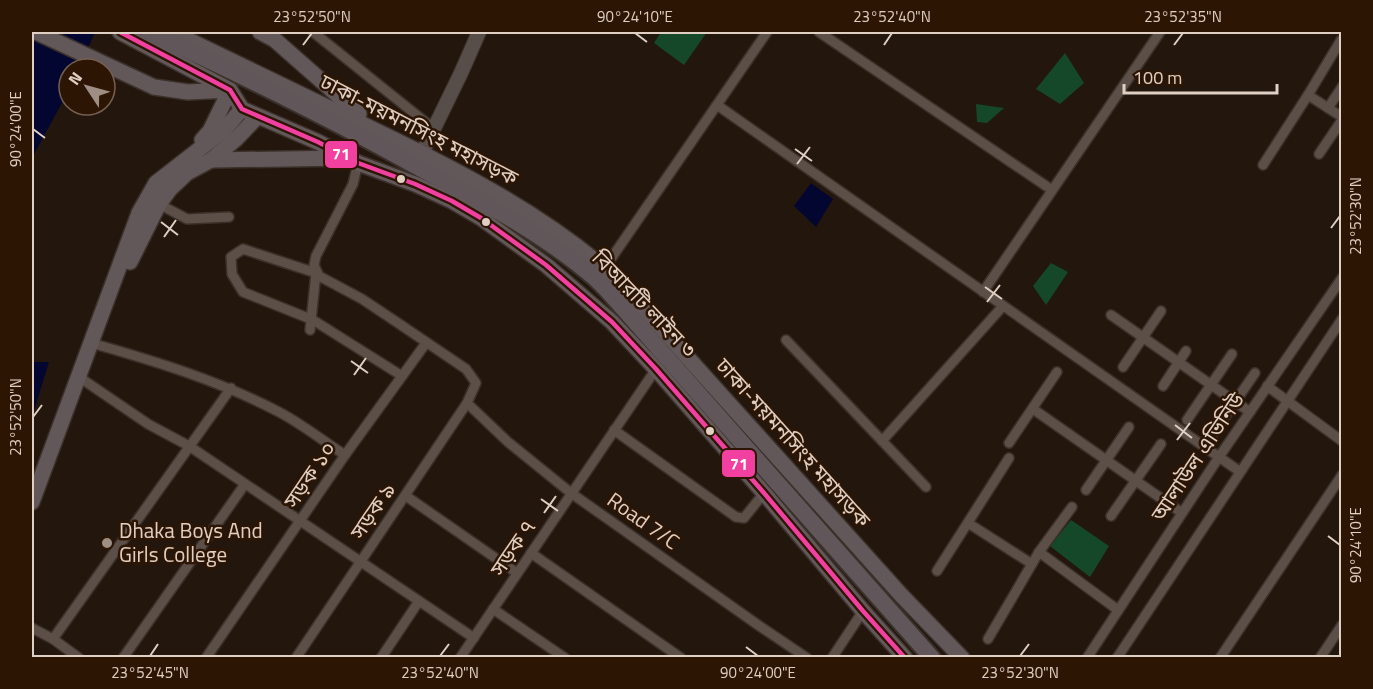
<svg xmlns="http://www.w3.org/2000/svg" width="1373" height="689" viewBox="0 0 1373 689" font-family="'Titillium Web','Noto Sans Bengali',sans-serif">
  <rect width="100%" height="100%" fill="#23160d"/>
  <g fill="#144829">
    <path d="M661,32H707L684,65L654,43Z"/>
    <path d="M1065,53L1084,83L1060,104L1036,89Z"/>
    <path d="M976,104L1004,108L987,123L977,122Z"/>
    <path d="M1051,263L1068,272L1046,305L1033,286Z"/>
    <path d="M1071,520L1109,546L1090,577L1050,546Z"/>
  </g>
  <g fill="#030630">
    <path d="M32,32H95L79,69H69V90L32,158Z"/>
    <path d="M811,183L833,199L816,227L794,206Z"/>
    <path d="M32,362H49L32,417Z"/>
  </g>
  <g fill="none" stroke-linecap="round" stroke-linejoin="round">
    <defs>
      <g id="minor">
        <path d="M313,32L434,129"/>
        <path d="M819,32L1052,190"/>
        <path d="M1308,95L1342,117"/>
        <path d="M717,105L1239,471"/>
        <path d="M1328,108L1342,87"/>
        <path d="M1319,154L1342,120"/>
        <path d="M1263,165L1308,95L1341,40"/>
        <path d="M159,204L187,219L229,217"/>
        <path d="M604,269L767,32"/>
        <path d="M983,292L1160,32"/>
        <path d="M1111,315L1250,412"/>
        <path d="M310,330L316,273L243,249L231,257L232,274L243,292L313,320L402,376"/>
        <path d="M786,340L926,487"/>
        <path d="M91,343C155,361 220,381 279,412C302,424 323,441 345,455"/>
        <path d="M1123,367L1161,311"/>
        <path d="M79,377L148,424L189,446L474,638"/>
        <path d="M1163,386L1186,351"/>
        <path d="M1267,386L1342,441"/>
        <path d="M467,403L508,442L571,493L758,625L807,658"/>
        <path d="M1033,409L1182,513"/>
        <path d="M1187,420L1232,354"/>
        <path d="M614,430L736,517L744,518L764,493"/>
        <path d="M1213,434L1255,373"/>
        <path d="M882,441L1003,306"/>
        <path d="M1009,443L1057,372"/>
        <path d="M1086,490L1129,427"/>
        <path d="M406,496L517,573"/>
        <path d="M1111,516L1161,444"/>
        <path d="M968,523L1032,564"/>
        <path d="M1039,552L1118,610"/>
        <path d="M531,553L681,658"/>
        <path d="M937,571L1009,458"/>
        <path d="M493,609L565,658"/>
        <path d="M32,628L53,639L79,658"/>
        <path d="M53,639L231,388"/>
        <path d="M988,639L1039,552L1072,507"/>
        <path d="M123,658L245,484"/>
        <path d="M206,658L345,455L426,343"/>
        <path d="M296,658L467,403L476,383L466,369L395,321L362,299L319,276L314,265L316,256L353,184L358,163"/>
        <path d="M381,658L419,601"/>
        <path d="M460,658L656,369"/>
        <path d="M832,658L863,611"/>
        <path d="M1087,658L1219,457L1342,278"/>
        <path d="M1117,658L1342,319"/>
        <path d="M1220,658L1342,475"/>
        <path d="M1320,658L1342,625"/>
      </g>
      <path id="secondary" d="M422,153L461,73L479,32"/>
      <g id="trunk">
        <path d="M36,32L154,87L188,92L230,90L210,131L202,140"/>
        <path d="M120,32L230,90L242,109L318,142L358,163L415,184L452,201L481,218L546,265L612,322L656,369L764,493L863,611L905,658"/>
        <path d="M172,32C243,66 314,100 385,135C461,172 537,212 603,267C617,280 631,295 644,309L902,596L962,658"/>
        <path d="M260,32L275,40L359,114"/>
        <path d="M211,160L349,158"/>
        <path d="M130,262L159,204L170,189L187,173L211,160L236,139L257,117"/>
        <path d="M32,502L139,213L156,183L224,130L242,109"/>
      </g>
      <path id="motorway" d="M149,32C239,74 328,117 414,165C477,199 542,232 596,279C608,290 619,304 630,316L932,658"/>
    </defs>
    <use href="#minor" stroke="#3b312a" stroke-width="12"/>
    <use href="#secondary" stroke="#3b312a" stroke-width="16"/>
    <use href="#trunk" stroke="#3b312a" stroke-width="18"/>
    <use href="#motorway" stroke="#3b312a" stroke-width="20"/>
    <use href="#minor" stroke="#5b4f48" stroke-width="9"/>
    <use href="#secondary" stroke="#574d49" stroke-width="14"/>
    <use href="#trunk" stroke="#625859" stroke-width="15"/>
    <use href="#motorway" stroke="#61575a" stroke-width="16"/>
    <defs>
      <path id="bus-1" d="M120,32L230,90L242,109L318,142L358,163L415,184L452,201L481,218L546,265L612,322L656,369L764,493L863,611L905,658"/>
    </defs>
    <use href="#bus-1" stroke="#2d1503" stroke-width="9"/>
    <use href="#bus-1" stroke="#f240a1" stroke-width="4.5"/>
  </g>
  <path fill="none" stroke="#e0cfc3" stroke-width="2" d="M635,33L647,42M303,45L312,33M884,45L892,33M1174,45L1183,33M33,129L45,138M795,149L812,161M797,164L810,147M161,222L178,235M1331,228L1340,216M164,237L176,220M985,287L1002,299M987,302L1000,285M351,361L368,373M354,375L366,358M33,417L42,405M1175,425L1192,438M1177,440L1190,423M541,499L558,511M544,513L556,496M1328,536L1340,545M746,647L758,656M150,656L158,644M440,656L449,644M1020,656L1029,644"/>
  <g fill="#e0cfc3" stroke="#2d1503" stroke-width="2">
    <circle cx="401" cy="179" r="5"/>
    <circle cx="486" cy="222" r="5"/>
    <circle cx="710" cy="431" r="5"/>
  </g>
  <circle fill="#9e8e83" stroke="#2d1503" stroke-width="2" cx="107" cy="543" r="6"/>
  <g text-anchor="middle" stroke-width="5" stroke-linejoin="round" paint-order="stroke">
    <g font-size="21" fill="#e0cfc3" stroke="#2d1503">
      <text transform="translate(419 130) rotate(27)" y="7">ঢাকা-ময়মনসিংহ মহাসড়ক</text>
      <text transform="translate(644 304) rotate(46)" y="7">বিআরটি লাইন ৩</text>
      <text transform="translate(793 443) rotate(48)" y="7">ঢাকা-ময়মনসিংহ মহাসড়ক</text>
      <text transform="translate(1198 457) rotate(-56)" y="7">আলাউল এভিনিউ</text>
      <text transform="translate(310 475) rotate(-56)" y="7">সড়ক ১০</text>
      <text transform="translate(373 511) rotate(-56)" y="7">সড়ক ৯</text>
      <text transform="translate(643 521) rotate(35)" y="7">Road 7/C</text>
      <text transform="translate(513 548) rotate(-56)" y="7">সড়ক ৭</text>
    </g>
    <g font-size="21" fill="#e0cfc3" stroke="#2d1503" text-anchor="start">
      <text x="119" y="538">Dhaka Boys And<tspan x="119" dy="24">Girls College</tspan></text>
    </g>
  </g>
  <g stroke="#2d1503" stroke-width="2">
    <rect x="324" y="140" width="34" height="29" rx="6" fill="#f240a1"/>
    <rect x="721" y="449" width="35" height="29" rx="6" fill="#f240a1"/>
  </g>
  <g font-size="16" text-anchor="middle" font-weight="bold" fill="#fff">
    <text x="341" y="160">71</text>
    <text x="739" y="470">71</text>
  </g>
  <rect width="1373" height="689" fill="none" stroke="#2d1503" stroke-width="66"/>
  <g transform="translate(87 87) rotate(306)"><circle r="28" fill="#2d1503" stroke="#755f50" stroke-width="1.5"/>
  <path d="M0-4.5L10 22L0 15L-10 22Z" fill="#9e8e83"/>
  <text y="-9" font-size="16" font-weight="bold" text-anchor="middle" fill="#e0cfc3">N</text>
  </g>
  <path d="M1124 84v9h153v-9" fill="none" stroke="#e0cfc3" stroke-width="3"/>
  <text x="1133" y="84" font-size="18" fill="#e0cfc3" stroke="#2d1503" stroke-width="4.5" paint-order="stroke">100 m</text>
  <rect x="33" y="33" width="1307" height="623" fill="none" stroke="#e0cfc3" stroke-width="2"/>
  <g font-size="15" text-anchor="middle" fill="#e0cfc3">
    <text x="312" y="22">23°52'50"N</text>
    <text x="635" y="22">90°24'10"E</text>
    <text x="892" y="22">23°52'40"N</text>
    <text x="1183" y="22">23°52'35"N</text>
    <text transform="translate(16 129) rotate(-90)" y="5">90°24'00"E</text>
    <text transform="translate(1356 216) rotate(-90)" y="5">23°52'30"N</text>
    <text transform="translate(16 417) rotate(-90)" y="5">23°52'50"N</text>
    <text transform="translate(1356 545) rotate(-90)" y="5">90°24'10"E</text>
    <text x="150" y="678">23°52'45"N</text>
    <text x="440" y="678">23°52'40"N</text>
    <text x="758" y="678">90°24'00"E</text>
    <text x="1020" y="678">23°52'30"N</text>
  </g>
</svg>
